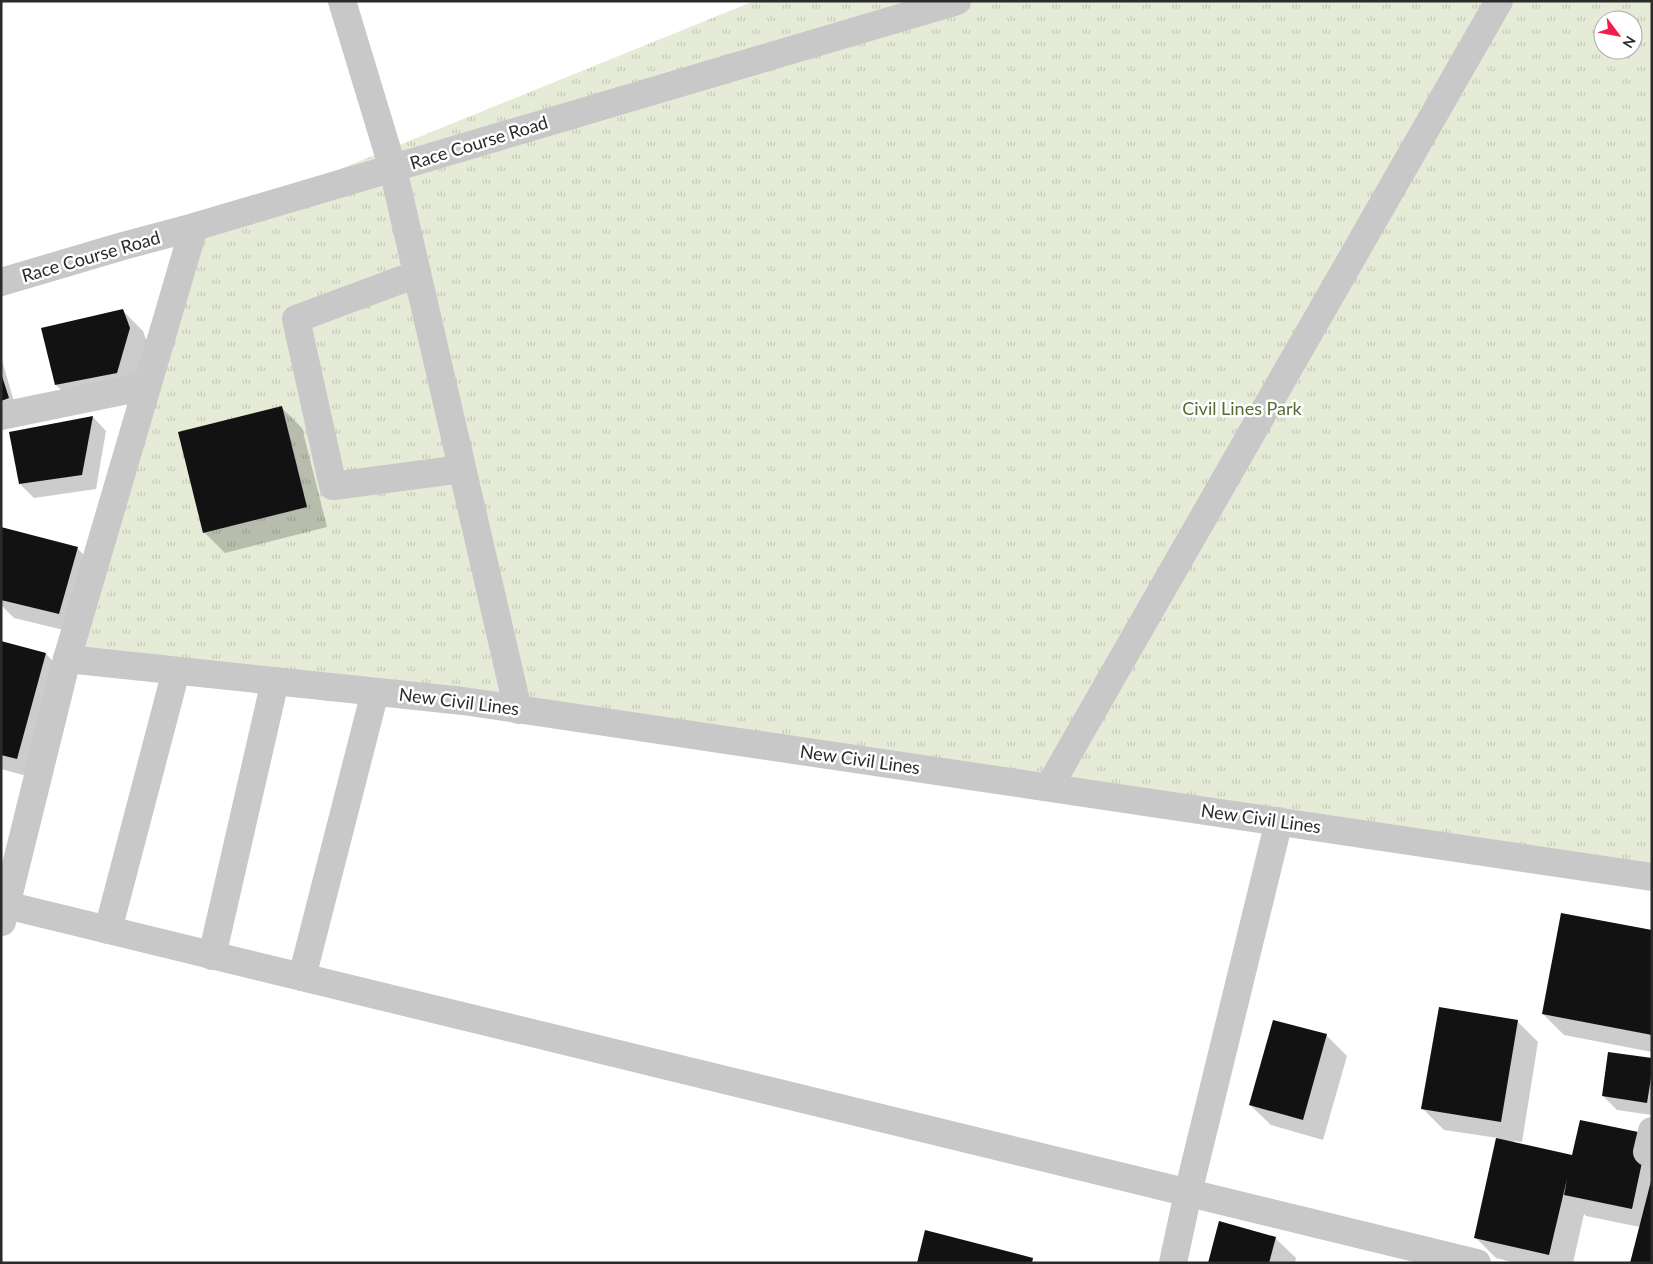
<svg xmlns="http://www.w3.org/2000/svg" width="1653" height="1264" viewBox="0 0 1653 1264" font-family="Lato,sans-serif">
  <defs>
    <pattern id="grass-tufts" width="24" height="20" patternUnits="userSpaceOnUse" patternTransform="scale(1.25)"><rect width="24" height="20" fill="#e5ebd7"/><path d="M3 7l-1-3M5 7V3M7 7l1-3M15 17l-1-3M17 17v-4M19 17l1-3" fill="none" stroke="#c5cab9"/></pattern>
  </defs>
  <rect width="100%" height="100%" fill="#fff"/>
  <path fill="url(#grass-tufts)" fill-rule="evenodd" d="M754,1H1652V878L67,659L195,228ZM1603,20H1633V50H1603Z"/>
  <g fill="#0003">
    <path d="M122,310L143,331L150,350L137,393L77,405L56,385Z"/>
    <path d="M1,357L15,405L1,409Z"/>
    <path d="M281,407L302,428L327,527L225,553L204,532Z"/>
    <path d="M93,417L106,431L96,489L34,498L20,484Z"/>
    <path d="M1,529L77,548L98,569L80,634L14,618L1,605Z"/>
    <path d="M1,642L46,654L67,675L38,779L1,769Z"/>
    <path d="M1652,932V1052L1564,1035L1543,1014Z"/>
    <path d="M1517,1021L1538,1042L1522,1142L1514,1141L1513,1143L1573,1157L1652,1139V1263L1640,1227L1586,1216L1584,1214L1573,1263H1516L1496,1258L1475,1237L1498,1138L1444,1130L1423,1109Z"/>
    <path d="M1326,1035L1347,1056L1323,1140L1271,1125L1250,1105Z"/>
    <path d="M1652,1059V1115L1617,1110L1603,1096Z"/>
    <path d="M1275,1238L1296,1258L1295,1263H1209Z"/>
  </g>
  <g fill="#121212">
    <path d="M123,309L130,328L117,373L55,385L41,328Z"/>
    <path d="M1,373L9,398L1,401Z"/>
    <path d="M282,406L307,507L203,533L178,432Z"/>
    <path d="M93,416L82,475L19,484L9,432Z"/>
    <path d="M1,527L78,547L59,614L1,600Z"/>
    <path d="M1,641L46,653L17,759L1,755Z"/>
    <path d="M1561,913L1652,930V1035L1542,1014Z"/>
    <path d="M1439,1007L1518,1020L1501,1122L1421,1109Z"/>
    <path d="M1273,1020L1327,1034L1303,1120L1249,1105Z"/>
    <path d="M1608,1052L1652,1058V1071L1647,1103L1602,1096Z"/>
    <path d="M1580,1120L1648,1134L1632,1209L1564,1195L1567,1179L1549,1255L1474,1238L1496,1138L1572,1155Z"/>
    <path d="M1651,1181L1652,1263H1630Z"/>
    <path d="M1219,1221L1276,1237L1269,1263H1208Z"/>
    <path d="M925,1230L1033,1258L1032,1263H917Z"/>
  </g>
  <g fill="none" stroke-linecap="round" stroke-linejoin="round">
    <g stroke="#c8c8c8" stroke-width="28">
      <path d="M342,1L393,169L518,710"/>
      <path d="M417,274L296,319L333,486L462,469"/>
      <path d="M1,282L123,246L194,227L957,1"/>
      <path d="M1,416L147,386"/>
      <path d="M67,659L463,701L1652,877"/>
      <path d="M1049,787L1499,1"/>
      <path d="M6,905L1477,1263"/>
      <path d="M2,922L67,659L194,227"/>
      <path d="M108,930L176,671"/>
      <path d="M212,956L275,681"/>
      <path d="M302,977L375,692"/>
      <path d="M1647,1152L1652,1131"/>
      <path d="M1173,1263L1188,1193L1279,821"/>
    </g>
  </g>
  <g text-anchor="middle" stroke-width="5" stroke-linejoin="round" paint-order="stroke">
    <g font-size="18" fill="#2b2b2b" stroke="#fff">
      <text transform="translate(479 143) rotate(-17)" y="6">Race Course Road</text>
      <text transform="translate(91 257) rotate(-16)" y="6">Race Course Road</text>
      <text transform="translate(459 702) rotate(7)" y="6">New Civil Lines</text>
      <text transform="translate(860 760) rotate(8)" y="6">New Civil Lines</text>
      <text transform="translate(1261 819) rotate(8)" y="6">New Civil Lines</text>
    </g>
    <g font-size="18" fill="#566a36" stroke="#fff">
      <text x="1242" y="415">Civil Lines Park</text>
    </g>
  </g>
  <rect width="1653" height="1264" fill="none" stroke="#2b2b2b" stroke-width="5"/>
  <g transform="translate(1618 35) rotate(122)"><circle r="24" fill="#ffffff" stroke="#aaaaaa"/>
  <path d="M0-4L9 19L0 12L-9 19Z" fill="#f21d4b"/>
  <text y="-8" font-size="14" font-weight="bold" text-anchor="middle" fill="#2b2b2b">N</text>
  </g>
</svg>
